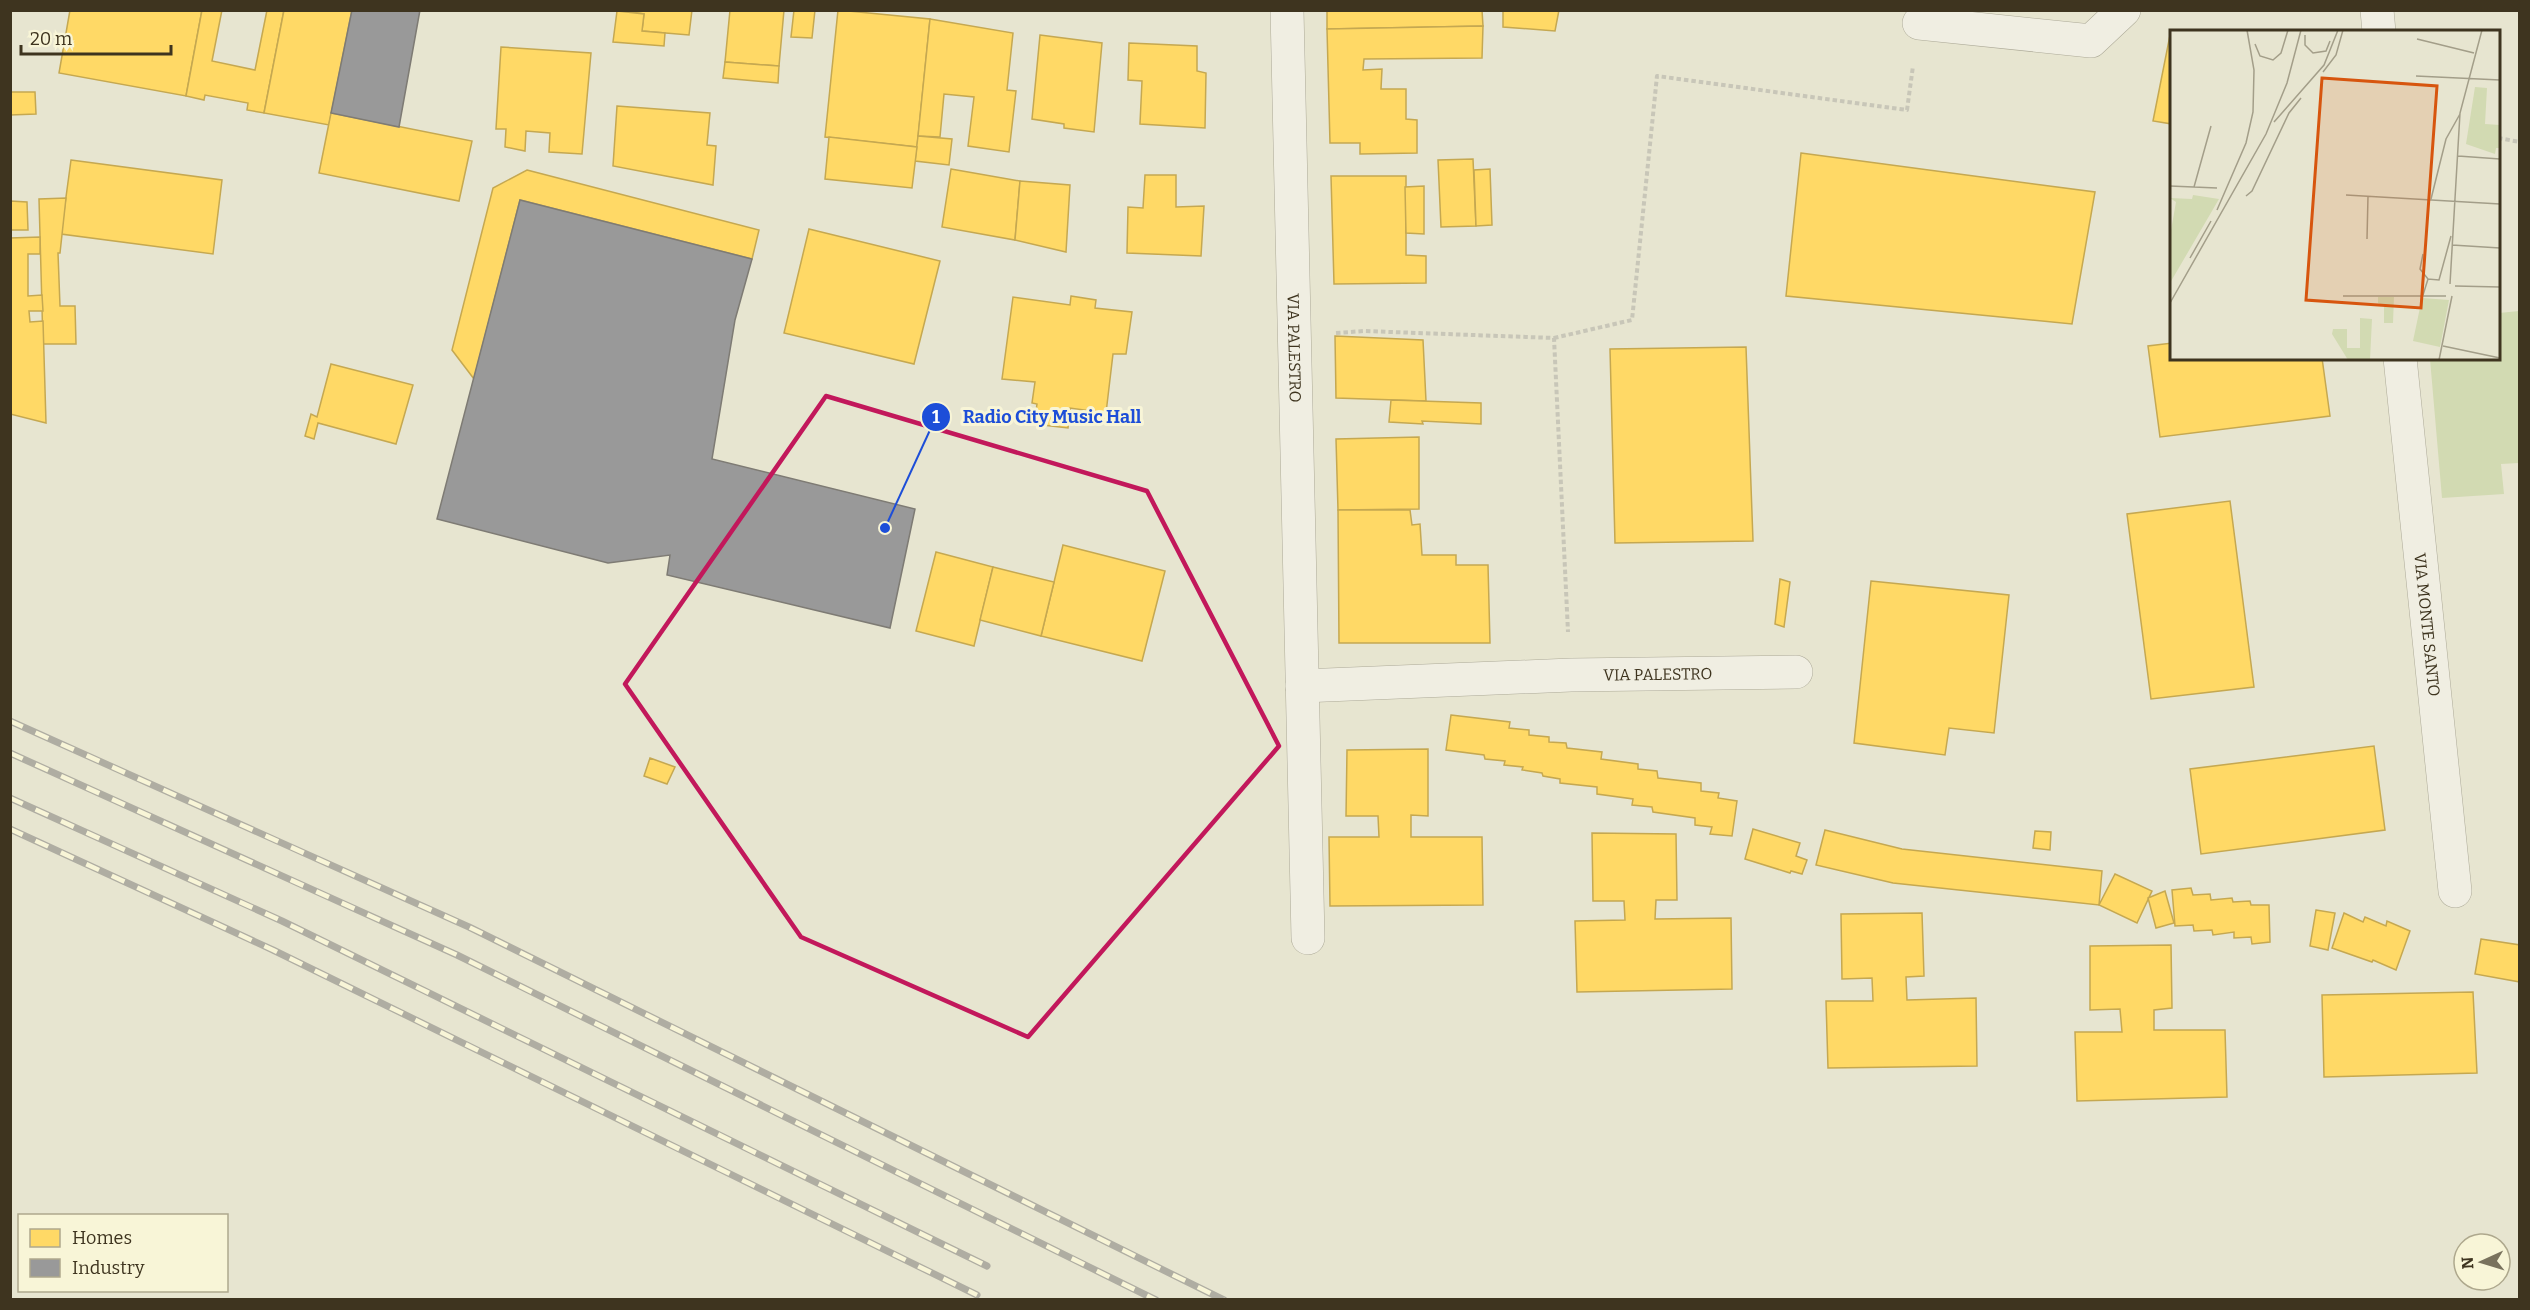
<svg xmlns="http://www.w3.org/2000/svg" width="2530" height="1310" viewBox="0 0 2530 1310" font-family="Bitter,serif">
  <rect width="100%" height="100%" fill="#e7e5d0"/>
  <path fill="#d2dab2" d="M2519,311V463L2501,464L2504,494L2442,498L2430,359L2498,358L2499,313Z"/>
  <g fill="#ffd966" stroke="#c5a851" stroke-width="1.5">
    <path d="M70,10H202L186,96L59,73Z"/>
    <path d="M202,10H222L212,61L255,70L267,10H284L264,113L247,110L248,103L205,95L204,100L186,96Z"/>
    <path d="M284,10H352L329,125L264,113Z"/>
    <path d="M617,10H692L689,35L642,31L644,14Z"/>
    <path d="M730,10H784L779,66L725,62Z"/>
    <path d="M794,10H815L812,38L791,37Z"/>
    <path d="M838,10L930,19L917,147L825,137Z"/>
    <path d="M1327,10H1482L1483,26L1327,29Z"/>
    <path d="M1503,10H1559L1555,31L1503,27Z"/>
    <path d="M617,11L644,14L642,31L665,33L664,46L613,42Z"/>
    <path d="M930,19L1013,33L1007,90L1016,91L1009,152L968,146L974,97L944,94L940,137L918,136Z"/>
    <path d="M1483,26L1482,58L1364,59L1363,70L1382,69L1381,89H1406V119L1417,120V153L1360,154V143H1330L1327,29Z"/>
    <path d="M1040,35L1102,43L1094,132L1064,128V124L1032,119Z"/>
    <path d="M2170,35L2172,36V124L2153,121Z"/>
    <path d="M1129,43L1197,46V71L1206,73L1205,128L1140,124L1142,81L1128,80Z"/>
    <path d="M501,47L591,53L582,154L549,152L550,133L526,131L525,151L505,147L506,129H496Z"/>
    <path d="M725,62L779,66L778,83L723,78Z"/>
    <path d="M10,92H35L36,114L10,115Z"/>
    <path d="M617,106L710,113L707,145L716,146L713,185L613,166Z"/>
    <path d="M331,113L472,141L459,201L319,173Z"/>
    <path d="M918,136L952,139L949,165L915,161Z"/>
    <path d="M829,137L917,147L912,188L825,179Z"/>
    <path d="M1801,153L2095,192L2072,324L1786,296Z"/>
    <path d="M1473,159L1476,226L1441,227L1438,160Z"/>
    <path d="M71,160L222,180L213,254L61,234Z"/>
    <path d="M951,169L1020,181L1015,240L942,227Z"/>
    <path d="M1490,169L1492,225L1476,226L1474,170Z"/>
    <path d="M527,170L759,230L752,259L520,200L474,379L452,350L493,188Z"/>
    <path d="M1145,175H1176V207L1204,206L1201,256L1127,253L1128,207L1143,208Z"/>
    <path d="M1331,176H1406V255L1426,256V283L1334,284Z"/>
    <path d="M1020,181L1070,185L1066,252L1015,240Z"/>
    <path d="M1424,186V234L1406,233L1405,187Z"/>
    <path d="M66,198L60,253H58L60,306H75L76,344H43L39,199Z"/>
    <path d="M10,201L27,202L28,230H10Z"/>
    <path d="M809,229L940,261L914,364L784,333Z"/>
    <path d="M40,237V254H28V296L42,295L43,311H29L30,322L43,321L46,423L10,414V238Z"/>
    <path d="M1071,296L1096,300L1095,308L1132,312L1126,354H1113L1106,413L1070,408L1068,428L1034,424L1037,404L1032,403L1035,382L1002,379L1013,297L1070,305Z"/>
    <path d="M1335,336L1423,340L1426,401L1336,398Z"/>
    <path d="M2172,343V358H2322L2330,416L2160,437L2148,346Z"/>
    <path d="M1746,347L1753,541L1615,543L1610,349Z"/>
    <path d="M331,364L413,385L396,444L318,423L314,439L305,436L311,414L317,417Z"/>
    <path d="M1391,400L1481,403V424L1422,421L1423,424L1389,422Z"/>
    <path d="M1419,437V509L1338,510L1336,439Z"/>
    <path d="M2230,501L2254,687L2151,699L2127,514Z"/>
    <path d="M1338,510H1410L1412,525L1420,524L1422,555H1456V565H1488L1490,643H1339Z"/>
    <path d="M1063,545L1165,571L1142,661L1041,636Z"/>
    <path d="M936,552L993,567L974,646L916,631Z"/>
    <path d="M993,567L1054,582L1041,636L980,620Z"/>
    <path d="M1780,579L1790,582L1784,627L1775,624Z"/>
    <path d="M1871,581L2009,595L1994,733L1949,728L1945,755L1854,743Z"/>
    <path d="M1451,715L1510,722L1509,728L1529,730V735L1549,737V742L1566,743L1567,748L1602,752L1601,759L1638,764V769L1657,771L1658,778L1701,783V791L1719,793L1718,798L1737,801L1732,836L1710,834L1712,827L1695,825V818L1653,812L1652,807L1632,805L1633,799L1597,794V787L1560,783V779L1543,776L1542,773L1522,770L1523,767L1504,765L1505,761L1485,759L1484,755L1446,750Z"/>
    <path d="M2374,746L2385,830L2201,854L2190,769Z"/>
    <path d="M1428,749V816L1411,815V837H1482L1483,905L1330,906L1329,837H1379L1378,816H1346L1347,750Z"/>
    <path d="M650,758L675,767L667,784L644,776Z"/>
    <path d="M1753,829L1800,843L1796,856L1807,860L1802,874L1791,871L1790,873L1745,859Z"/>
    <path d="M1825,830L1902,849L2102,871L2099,905L1893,883L1816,865Z"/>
    <path d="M2035,831L2051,832L2050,850L2033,848Z"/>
    <path d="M1592,833L1676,834L1677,900H1656L1655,919L1731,918L1732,989L1577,992L1575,921L1625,920L1624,901H1593Z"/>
    <path d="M2115,874L2152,891L2137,923L2099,905Z"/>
    <path d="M2191,888L2193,895L2210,894L2211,900L2232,898L2233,902L2250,901L2251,905H2269L2270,942L2252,944L2251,937L2234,938V932L2213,935L2212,930L2194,931L2193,925L2175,926L2172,890Z"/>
    <path d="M2165,891L2174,923L2156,928L2148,898Z"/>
    <path d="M2316,910L2335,913L2328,950L2310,946Z"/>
    <path d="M1922,913L1924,976L1906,977L1907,1000L1976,998L1977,1066L1828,1068L1826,1001H1873L1872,978L1842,979L1841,914Z"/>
    <path d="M2344,913L2363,922L2365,917L2386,926L2387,921L2410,931L2396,970L2373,960L2372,962L2332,948Z"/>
    <path d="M2481,939L2520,945V982L2475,974Z"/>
    <path d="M2171,945L2172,1008L2154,1010V1030H2225L2227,1097L2077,1101L2075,1032H2122L2120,1009L2090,1010V946Z"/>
    <path d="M2473,992L2477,1073L2324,1077L2322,995Z"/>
  </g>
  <g fill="#999" stroke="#7e7b74" stroke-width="1.5">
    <path d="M352,10H420L399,127L331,113Z"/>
    <path d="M520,200L752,259L735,320L712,459L915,509L890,628L667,575L670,555L608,563L437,519Z"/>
  </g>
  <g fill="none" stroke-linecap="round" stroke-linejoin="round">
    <defs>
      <g id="minor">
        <path id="s1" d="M1287,10L1308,938"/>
        <path d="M2377,10L2379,32"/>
        <path d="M1919,23L2091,41L2124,10"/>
        <path id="s2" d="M2400,358L2455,891"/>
        <path id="s3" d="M1302,686L1571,675L1796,672"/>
      </g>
    </defs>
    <use href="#minor" stroke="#adaa98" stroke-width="34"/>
    <g stroke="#c8c6b8" stroke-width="4" stroke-dasharray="4.5 3" stroke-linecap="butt">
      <path d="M2498,138L2520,142"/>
      <path d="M1336,333L1364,331L1554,338L1568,632"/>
      <path d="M1554,338L1632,320L1657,76L1907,110L1913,66"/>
    </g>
    <use href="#minor" stroke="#f0eee2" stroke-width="33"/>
    <defs>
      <g id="rail">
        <path d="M10,721L469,927L1224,1300"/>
        <path d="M10,753L457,955L1156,1300"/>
        <path d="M10,798L282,921L987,1266"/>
        <path d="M10,829L273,950L977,1295"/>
      </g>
    </defs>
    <use href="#rail" stroke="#afada2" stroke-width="7"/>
    <use href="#rail" stroke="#f8f5d7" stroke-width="4.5" stroke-dasharray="14" stroke-linecap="butt"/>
  </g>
  <path fill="none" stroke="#c2185b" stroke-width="4.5" stroke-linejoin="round" d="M826,396L1147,491L1279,746L1028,1037L801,937L625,684Z"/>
  <g text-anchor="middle" stroke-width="6" stroke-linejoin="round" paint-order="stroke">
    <g font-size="16" fill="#3e341f" stroke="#f8f5d7">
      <text dy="6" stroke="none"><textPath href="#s1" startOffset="338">VIA PALESTRO</textPath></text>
      <text dy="6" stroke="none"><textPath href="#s2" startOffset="268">VIA MONTE SANTO</textPath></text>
      <text dy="6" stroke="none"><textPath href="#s3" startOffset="356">VIA PALESTRO</textPath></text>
    </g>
  </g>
  <g transform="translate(2170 30)">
    <rect width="330" height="330" fill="#e7e5d0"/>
    <path d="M305,57L317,58L315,94L330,95V118H326L325,124L296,114ZM23,165L49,169L0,253V206L6,172L0,168L22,169ZM208,267H224L223,293H214V276L208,273ZM252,268L279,270L270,317L243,311ZM190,288L202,289L200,330H178L162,304L163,299H177V318H190Z" fill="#d2dab2"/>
    <path fill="none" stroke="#a39e89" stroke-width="1.5" d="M135,5V15L143,23L156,21L160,11M247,9L304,23M85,14L90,26L103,30L111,23L118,0M153,42L166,25L173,0M246,46L330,50M104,92L154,35L168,0M288,126L330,129M0,156L47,158M24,157L41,96M176,165L330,174M76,166L82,161L119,83L131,68M261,169L276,109L290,84M47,180L76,113L83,82L84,40L77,0M197,209L198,166M282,215L330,218M253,224L250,239L258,249M20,228L41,191M280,254L290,83L312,0M285,256L330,257M253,265L258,249L269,250L281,206M173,266H276M0,273L96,104L117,53L131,0M273,316L330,328M269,330L282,266"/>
    <path fill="#d7550e" fill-opacity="0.15" stroke="#d7550e" stroke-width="3" d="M152,48L267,56L251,278L136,270Z"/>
    <rect width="330" height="330" fill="none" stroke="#3e341f" stroke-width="3"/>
  </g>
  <path fill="none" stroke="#1d4ed8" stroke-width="2" d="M885 528L936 417"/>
  <g fill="#1d4ed8" stroke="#f8f5d7" stroke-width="2">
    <circle cx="885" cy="528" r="6"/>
    <circle cx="936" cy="417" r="15"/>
  </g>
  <g font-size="18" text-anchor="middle" font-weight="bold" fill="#fff">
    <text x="936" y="423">1</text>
  </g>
  <g font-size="18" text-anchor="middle" font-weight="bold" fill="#1d4ed8" stroke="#f8f5d7" stroke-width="6" stroke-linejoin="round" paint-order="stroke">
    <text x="1052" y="423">Radio City Music Hall</text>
  </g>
  <rect width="2530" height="1310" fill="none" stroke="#3e341f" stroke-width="24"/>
  <rect x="18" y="1214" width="210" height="78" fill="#f8f5d7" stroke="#aea88d" stroke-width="1.5"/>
  <rect x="30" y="1229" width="30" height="18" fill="#ffd966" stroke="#aea88d" stroke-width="1.5"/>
  <text x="72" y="1244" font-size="18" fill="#3e341f">Homes</text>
  <rect x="30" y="1259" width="30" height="18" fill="#999999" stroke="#aea88d" stroke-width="1.5"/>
  <text x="72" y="1274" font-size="18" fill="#3e341f">Industry</text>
  <g transform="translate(2482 1262) rotate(266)"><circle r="28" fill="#f8f5d7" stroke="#aea88d" stroke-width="1.5"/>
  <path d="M0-4.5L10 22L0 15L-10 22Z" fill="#79725d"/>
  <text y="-9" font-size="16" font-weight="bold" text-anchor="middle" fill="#3e341f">N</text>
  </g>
  <path d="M21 45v9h150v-9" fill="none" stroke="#3e341f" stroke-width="3"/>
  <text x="30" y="45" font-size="18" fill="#3e341f" stroke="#f8f5d7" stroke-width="4.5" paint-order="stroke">20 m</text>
</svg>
